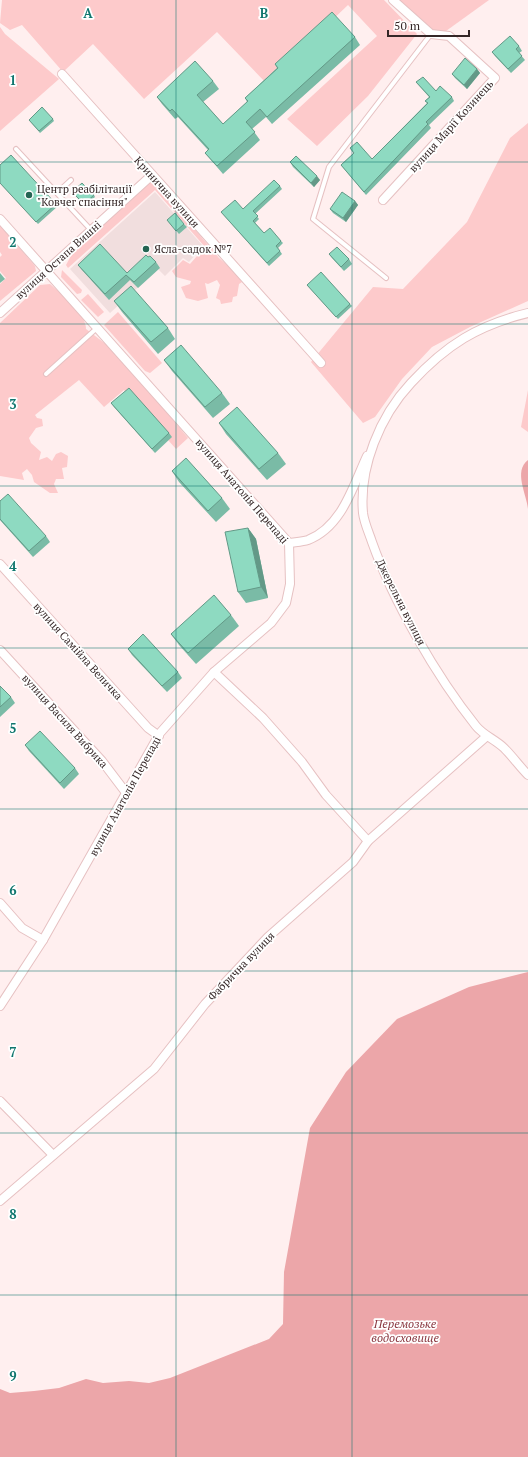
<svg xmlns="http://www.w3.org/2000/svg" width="528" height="1457" viewBox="0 0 528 1457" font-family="'PT Serif',serif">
  <rect width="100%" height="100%" fill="#ffefef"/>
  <path fill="#f1dede" d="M155,192L203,246L189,262L183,258L165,276L158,269L110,313L70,269Z"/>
  <g fill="#fdcacb">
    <path d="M2,0H384L417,34L368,96L317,146L287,119L377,36L348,5L266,83L217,32L144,99L93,44L63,72L22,25L10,30L0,23Z"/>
    <path d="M398,0H489L446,31H434Z"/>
    <path d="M0,27L5,34L59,79L0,131Z"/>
    <path d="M528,123V301L470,327L432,347L402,379L375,417L363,423L311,362L373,287L403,289L467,222L510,138Z"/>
    <path d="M153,180L219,258L234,271L242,282L239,284L237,296L233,297L232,302L221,304L220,300L216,298L220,285L217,280L208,284L205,283L208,298L198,301L186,298L181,287L190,284L191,281L176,277L172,271L183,260L190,264L205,247L155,190L68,268L66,265L73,252Z"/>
    <path d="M0,225L35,266L36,271L0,301V284L6,278L0,271V257L2,255L0,252Z"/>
    <path d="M62,270L82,290L81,293L77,294L61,277Z"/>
    <path d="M50,284C60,293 87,315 86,329L107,345L133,372L188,438L176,449L124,390L104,407L79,380L35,415L37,418L42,419L43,426L36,428L29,438L31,443L41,452L39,460L47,457L52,461L56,454L61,452L68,456L67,467L62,468L64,479H56L54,484L58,493H50L34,482L32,475L27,469L22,473L24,480L0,476V323L40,285Z"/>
    <path d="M88,294L104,312L98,317L81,300Z"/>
    <path d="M118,312L162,363L150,373L145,371L104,325Z"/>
    <path d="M528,390V432L521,427Z"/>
  </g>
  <g fill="#eca6a9">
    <path d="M528,460V509C527,495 513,471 528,460Z"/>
    <path d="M528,972V1457H0V1389L10,1393L34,1391L59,1388L86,1379L103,1383L129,1381L149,1383L170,1378L269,1339L283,1324L284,1272L310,1128L346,1072L397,1019L469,987Z"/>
  </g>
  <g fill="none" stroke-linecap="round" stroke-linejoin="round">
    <defs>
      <g id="lane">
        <path d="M16,149L91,230"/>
        <path d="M57,193L71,180"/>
        <path d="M386,278L313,219L329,167L431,34"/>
        <path d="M46,374L97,328"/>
      </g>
      <g id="street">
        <path d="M62,74L321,363"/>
        <path d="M383,200L495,78L449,36L431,34L393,0"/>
        <path d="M0,219L289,543L290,584L286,603L271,623L214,672L160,733L43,940L0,1006"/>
        <path d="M0,313L152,175"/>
        <path d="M528,313C478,325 446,345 411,383C380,416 359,467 363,513C364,522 369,533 372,542C393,601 436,676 476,726C483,735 496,740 504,748C513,757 520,767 528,775"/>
        <path d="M289,543C295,542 302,542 308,540C342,527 353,486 367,456"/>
        <path d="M0,564L148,728L159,736"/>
        <path d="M0,650L102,761L127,794"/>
        <path d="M214,672L263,718L302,762L326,795L368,841"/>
        <path d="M0,903L22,928L43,940"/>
        <path d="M0,1101L53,1155"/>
        <path d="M0,1201L154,1069L205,1004L268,937L353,862L368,841L487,736"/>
      </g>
    </defs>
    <use href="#lane" stroke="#e6c1c2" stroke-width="6"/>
    <use href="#street" stroke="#e6c1c2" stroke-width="10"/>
    <use href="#lane" stroke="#fff" stroke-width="4"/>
    <use href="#street" stroke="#fff" stroke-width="8"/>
  </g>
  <g fill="#7abba6">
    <path d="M355,37L360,45L272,124L266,117L252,129L260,140L223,174L205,153L208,150L178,117L175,119L162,104L157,97L213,81L219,89L203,102L223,124L247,102L245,98L277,68L275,64Z"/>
    <path d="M519,46L522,51L519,53L525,60L511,73L495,56L492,52Z"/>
    <path d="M477,69L480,73L467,89L455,78L452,74Z"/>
    <path d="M416,82L452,97L454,101L429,125L431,128L366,195L341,165L354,153L350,148L372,159L427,103L425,101L429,97Z"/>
    <path d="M53,119L54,121L40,133L29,120Z"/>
    <path d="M290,162L320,180L314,187L293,167Z"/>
    <path d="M0,165L56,204L58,206L38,224L0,183Z"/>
    <path d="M280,186L282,189L255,214L259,219L255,223L264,233L281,241L283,243L278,248L282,254L269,266L221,212L243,209Z"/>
    <path d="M72,192L94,195L95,197L85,206Z"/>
    <path d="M355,201L358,205L346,222L333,213L330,209Z"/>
    <path d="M167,220L184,224L187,227L179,234Z"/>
    <path d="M329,254L349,259L352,264L344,271L332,258Z"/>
    <path d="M148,257L156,262L160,268L138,288L130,280L109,300L82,270L78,265L127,273Z"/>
    <path d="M0,273L5,279L0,283Z"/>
    <path d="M307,285L350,304L352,306L338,319Z"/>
    <path d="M114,301L168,328L175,339L158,354L122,312Z"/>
    <path d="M164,360L222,393L230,404L213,418L172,371Z"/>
    <path d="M111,403L169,433L172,437L155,453L114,407Z"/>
    <path d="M219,423L278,453L286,464L267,480L226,434Z"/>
    <path d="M172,471L222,498L230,509L216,522L179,482Z"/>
    <path d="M0,501L46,536L50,542L33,557L0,520Z"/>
    <path d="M248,528L256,539L268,598L246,603L238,592Z"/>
    <path d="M231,615L239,626L196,664L179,645L171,634Z"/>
    <path d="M128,649L178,672L182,678L167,692L132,655Z"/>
    <path d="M0,686L11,697L15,703L0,717Z"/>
    <path d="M25,745L75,768L79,774L64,789L29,751Z"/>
  </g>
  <g fill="#639987">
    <path d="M477,69L480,73L467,89L464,85Z"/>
    <path d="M317,176L320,180L314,187L311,183Z"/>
    <path d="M355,201L358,205L346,222L343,218Z"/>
    <path d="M248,528L256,539L268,598L261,587Z"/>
  </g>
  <g fill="#8edac1" stroke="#639987">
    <path d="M332,12L355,37L267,117L260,109L246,122L255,132L217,166L205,153L209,149L172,109L170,111L157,97L195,61L213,81L197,95L223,124L248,101L245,98L278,68L275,64Z"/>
    <path d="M510,36L519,46L516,49L522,56L508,69L492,52Z"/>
    <path d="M465,58L477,69L464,85L452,74Z"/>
    <path d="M423,77L436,91L440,86L452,97L426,122L428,124L364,192L341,165L354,153L350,148L357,142L372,159L428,103L425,101L430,97L416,82Z"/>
    <path d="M42,107L53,119L39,131L29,120Z"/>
    <path d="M11,155L56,204L36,222L0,183V165Z"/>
    <path d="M296,156L317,176L311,183L290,162Z"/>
    <path d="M274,180L280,186L253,211L258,216L253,221L264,233L270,228L281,241L276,246L280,251L267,263L221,212L235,200L243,209Z"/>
    <path d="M82,183L94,195L84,204L72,192Z"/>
    <path d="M342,192L355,201L343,218L330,209Z"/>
    <path d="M175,213L184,224L176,231L167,220Z"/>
    <path d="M100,244L127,273L146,255L148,257L150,256L156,262L134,282L126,275L105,294L78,265Z"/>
    <path d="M337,247L349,259L341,267L329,254Z"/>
    <path d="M321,272L350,304L336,317L307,285Z"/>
    <path d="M131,286L168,328L151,342L114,301Z"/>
    <path d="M181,345L222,393L205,407L164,360Z"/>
    <path d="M129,388L169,433L152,449L111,403Z"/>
    <path d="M237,407L278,453L259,469L219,423Z"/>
    <path d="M186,458L222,498L208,511L172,471Z"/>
    <path d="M8,494L46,536L29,551L0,519V501Z"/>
    <path d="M248,528L261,587L238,592L225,532Z"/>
    <path d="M214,595L231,615L188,653L171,634Z"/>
    <path d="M143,634L178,672L162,686L128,649Z"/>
    <path d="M0,686L11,697L0,707Z"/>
    <path d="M40,731L75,768L60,783L25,745Z"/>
  </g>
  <path fill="none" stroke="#0f766e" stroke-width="1" stroke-opacity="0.55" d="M176,0V1457M352,0V1457M0,162H528M0,324H528M0,486H528M0,648H528M0,809H528M0,971H528M0,1133H528M0,1295H528"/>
  <g fill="#246452" stroke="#fff" stroke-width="1.5">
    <circle cx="29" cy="195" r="4"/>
    <circle cx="146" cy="249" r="4"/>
  </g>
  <g text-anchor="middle" stroke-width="3.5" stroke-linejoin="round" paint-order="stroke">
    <g font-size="11" fill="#352727" stroke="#fff">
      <text transform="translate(451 126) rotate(-48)" y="4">вулиця Марії Козинець</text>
      <text transform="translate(167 192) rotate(48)" y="4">Кринична вулиця</text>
      <text transform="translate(58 260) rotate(-42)" y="4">вулиця Остапа Вишні</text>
      <text transform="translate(242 491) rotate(49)" y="4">вулиця Анатолія Перепаді</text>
      <text transform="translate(401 602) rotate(63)" y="4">Джерельна вулиця</text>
      <text transform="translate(78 651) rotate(48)" y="4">вулиця Самійла Величка</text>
      <text transform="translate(65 721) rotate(48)" y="4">вулиця Василя Вибрика</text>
      <text transform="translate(125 796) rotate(-61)" y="4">вулиця Анатолія Перепаді</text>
      <text transform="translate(241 966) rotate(-46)" y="4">Фабрична вулиця</text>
    </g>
    <g font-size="11" fill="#352727" stroke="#fff" text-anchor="start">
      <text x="37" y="193">Центр реабілітації<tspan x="37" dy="13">"Ковчег спасіння"</tspan></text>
      <text x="154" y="253">Ясла-садок №7</text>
    </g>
    <g font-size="12" font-style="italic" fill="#8b3841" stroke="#fff">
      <text x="405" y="1328">Перемозьке<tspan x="405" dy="14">водосховище</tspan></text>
    </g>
  </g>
  <g font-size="13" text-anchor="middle" font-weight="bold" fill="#0f766e" stroke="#fff" stroke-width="3.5" stroke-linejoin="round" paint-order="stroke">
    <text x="88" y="18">A</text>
    <text x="264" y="18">B</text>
    <text x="13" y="85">1</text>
    <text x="13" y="247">2</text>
    <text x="13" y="409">3</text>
    <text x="13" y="571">4</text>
    <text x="13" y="733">5</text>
    <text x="13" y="895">6</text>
    <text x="13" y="1057">7</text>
    <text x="13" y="1219">8</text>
    <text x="13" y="1381">9</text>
  </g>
  <path d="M388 30v6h81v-6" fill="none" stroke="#352727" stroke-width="2"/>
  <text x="394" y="30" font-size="12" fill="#352727" stroke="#ffffff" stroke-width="3" paint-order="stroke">50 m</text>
</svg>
